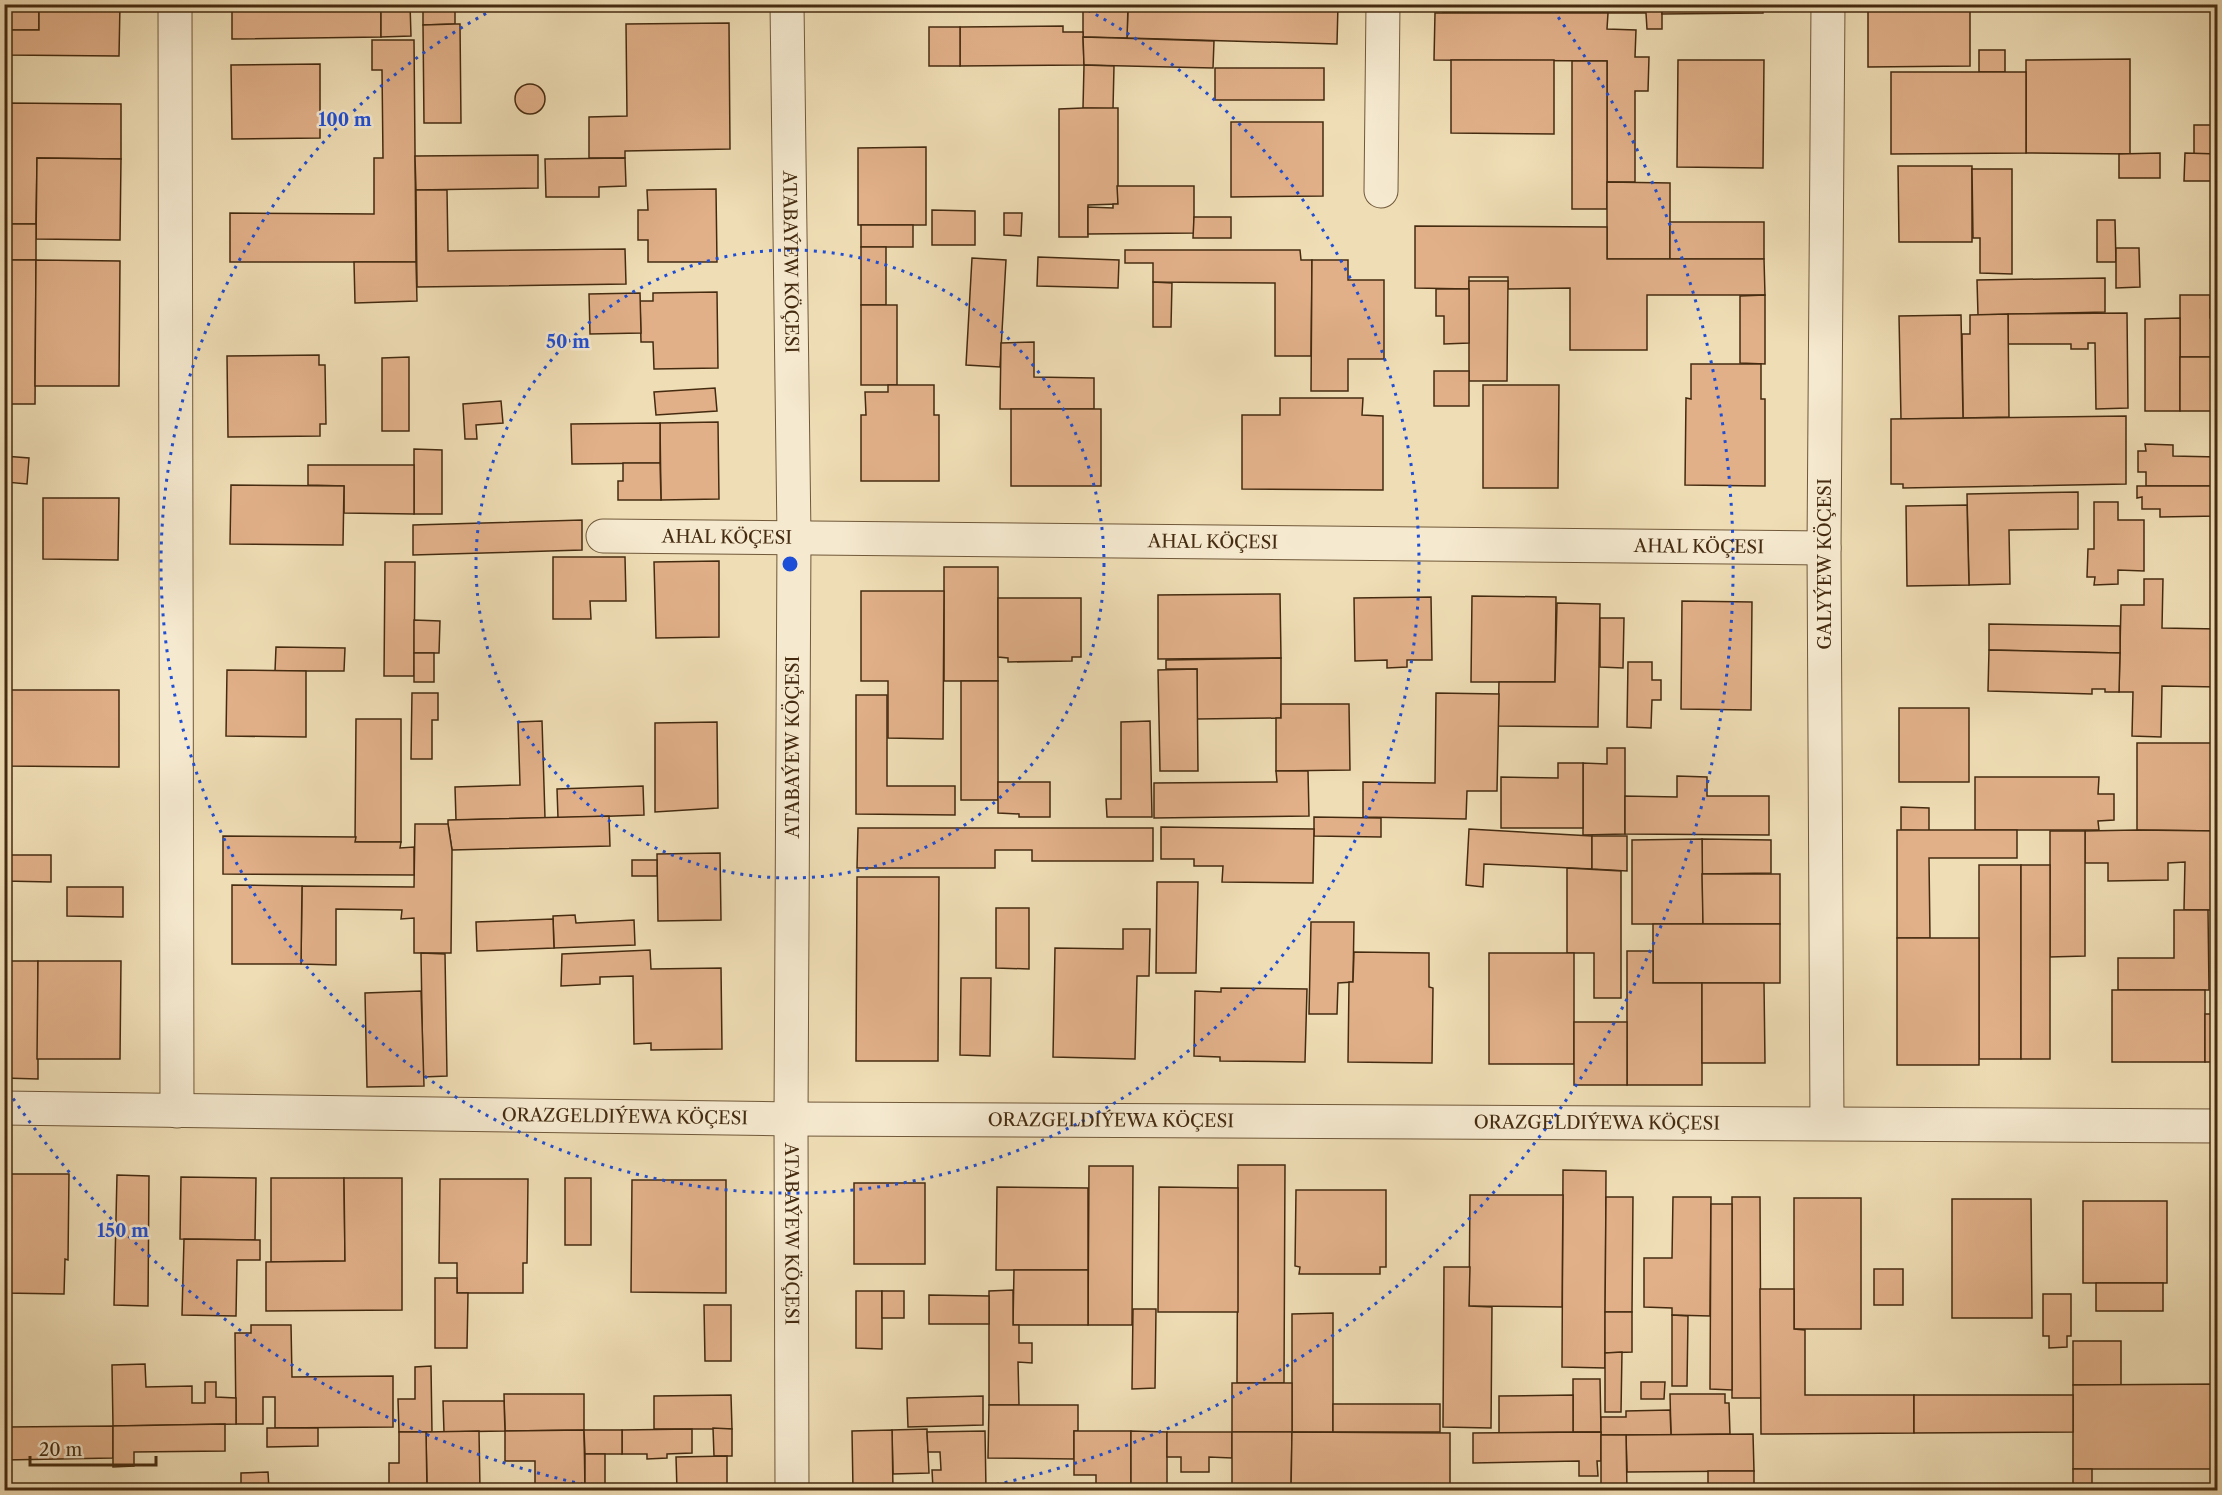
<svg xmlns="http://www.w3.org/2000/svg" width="2222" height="1495" viewBox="0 0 2222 1495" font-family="'Libre Caslon Text',serif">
  <rect width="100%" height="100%" fill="#efddb5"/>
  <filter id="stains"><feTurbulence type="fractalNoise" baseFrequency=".00333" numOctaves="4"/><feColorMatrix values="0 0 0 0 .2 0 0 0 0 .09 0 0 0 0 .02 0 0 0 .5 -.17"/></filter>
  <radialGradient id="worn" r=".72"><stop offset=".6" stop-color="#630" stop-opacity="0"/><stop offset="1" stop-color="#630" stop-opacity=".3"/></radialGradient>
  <g fill="#e1b089" stroke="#452b10" stroke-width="1.5">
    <rect x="4" y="4" width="35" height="26"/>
    <path d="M39,4H120L119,56L4,55V30H39Z"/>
    <path d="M232,4H381V37L232,39Z"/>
    <path d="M381,4H410L411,36L381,37Z"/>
    <path d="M423,4H455V24L423,25Z"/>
    <path d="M1083,4H1113V7L1083,6Z"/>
    <path d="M1128,4L1338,5L1337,44L1127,38Z"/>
    <rect x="1443" y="4" width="103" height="9"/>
    <path d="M1546,4H1662V29H1647L1646,13H1546Z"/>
    <path d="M1662,4H1763V13L1662,14Z"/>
    <path d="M1868,4H1970V66L1868,67Z"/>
    <path d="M1083,6L1128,7L1127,38L1083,37Z"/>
    <path d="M1435,13H1608L1607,29L1636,30L1635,57H1649L1648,91H1635V182H1607V61L1434,60Z"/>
    <path d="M729,23L730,149L625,151V158H589V117L627,116L626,24Z"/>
    <path d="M455,24H460L461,123H424L423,25Z"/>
    <path d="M1063,26V32H1083L1084,65L960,66V27Z"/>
    <rect x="929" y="27" width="31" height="39"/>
    <path d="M1083,37L1214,41L1213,68L1084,65Z"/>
    <path d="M372,40H414L416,262H230V213L374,214V158H383L382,70H372Z"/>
    <rect x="1979" y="50" width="26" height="22"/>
    <path d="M2130,59V154L2026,153V60Z"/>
    <path d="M1451,60H1554V134L1451,133Z"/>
    <path d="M1678,60H1764L1763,168L1677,167Z"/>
    <rect x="1572" y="61" width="35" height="148"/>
    <path d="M320,64V138L232,139L231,65Z"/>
    <path d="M1084,65L1114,66L1113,109L1083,108Z"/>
    <rect x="1215" y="68" width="109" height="32"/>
    <path d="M1891,72H2026V153L1891,154Z"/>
    <circle cx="530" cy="99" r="15"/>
    <path d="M4,103L121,104V159L37,158L36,224H4Z"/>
    <path d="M1083,108H1118V204L1088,205V237H1059V109Z"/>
    <path d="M1231,122H1323V196L1231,197Z"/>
    <rect x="2194" y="125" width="24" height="29"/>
    <path d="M926,147V225H858V148Z"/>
    <path d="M2160,153V178H2119V154Z"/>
    <path d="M2185,153L2218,154V181H2184Z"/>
    <path d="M538,155V188L416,190L415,156Z"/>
    <path d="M37,158L121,159L120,240L36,239Z"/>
    <path d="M625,158L626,186L599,187V197H546L545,159Z"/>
    <path d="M1898,166H1972V242H1899Z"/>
    <path d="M1972,169H2012V274L1980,273V238H1973Z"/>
    <path d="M1607,182L1670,183V259H1607Z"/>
    <path d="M1117,186H1194V233L1088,234V207L1113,208V204H1118Z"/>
    <path d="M716,189L717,262H648V240H638V210H648L647,190Z"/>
    <path d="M416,190H447L448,251L625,249L626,284L417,287Z"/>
    <rect x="2213" y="197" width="5" height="23"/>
    <path d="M932,210L975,211V245H932Z"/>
    <path d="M1004,213H1022L1021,236L1004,235Z"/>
    <path d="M1194,217H1231V238H1193Z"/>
    <path d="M2097,220H2115L2116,262H2097Z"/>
    <rect x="1670" y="222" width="94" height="37"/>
    <rect x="4" y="224" width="32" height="36"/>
    <rect x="861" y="225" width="52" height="22"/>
    <path d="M1415,226L1607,227V259H1764L1765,295H1647V350H1570V288L1508,289V277H1469V289L1415,288Z"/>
    <rect x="861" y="247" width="25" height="58"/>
    <path d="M2116,248H2139L2140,287L2116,288Z"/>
    <path d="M1125,250H1300L1301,260H1312L1311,356H1275V283L1153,282V263H1125Z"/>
    <path d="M1038,257L1119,260L1118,288L1037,286Z"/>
    <path d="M972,258L1006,260L1000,367L966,365Z"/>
    <path d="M4,260H36L35,404H4Z"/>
    <path d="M36,260L120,261L119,386H35Z"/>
    <path d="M1312,260H1348V280H1384V359H1348V391H1311Z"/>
    <path d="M354,262H416L417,301L355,303Z"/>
    <path d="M2105,278V312L1978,315L1977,280Z"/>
    <path d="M1469,281H1508L1507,381H1469Z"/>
    <path d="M1153,282L1172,283L1171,327H1153Z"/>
    <path d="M1436,289H1469V343L1444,344V316H1436Z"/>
    <path d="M717,292L718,368L654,369L653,342H641L640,301H653V293Z"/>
    <path d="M640,293L641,333L590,334L589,294Z"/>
    <path d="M1765,295V364L1740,363V296Z"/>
    <path d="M2180,295H2210V318H2218V357H2180Z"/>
    <rect x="861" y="305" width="36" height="80"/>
    <path d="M2127,313L2128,408L2096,409L2095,343H2088V349H2071V344H2008V314Z"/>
    <path d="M2008,314L2009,417L1963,418L1962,334H1970V315Z"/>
    <path d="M1961,315L1963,418L1901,419L1899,316Z"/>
    <path d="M2180,318V411H2145V319Z"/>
    <path d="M1034,342V377L1094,378V409H1000L1001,343Z"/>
    <path d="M319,355V365H325L326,424H320V436L228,437L227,356Z"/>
    <path d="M409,357V431H382V358Z"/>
    <rect x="2180" y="357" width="38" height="54"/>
    <path d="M1691,364H1761V399H1765V486L1685,485L1686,398L1691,399Z"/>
    <rect x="1434" y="371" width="35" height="35"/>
    <path d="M888,385H934V415H939V481H861V415H866L865,392H888Z"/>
    <path d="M1483,385H1559L1558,488H1483Z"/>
    <path d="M715,388L717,411L656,415L654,392Z"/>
    <path d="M1280,398H1363L1362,415L1383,416V490L1242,489V415H1280Z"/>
    <path d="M501,401L503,423L476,425L477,439H465L463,404Z"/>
    <rect x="1011" y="409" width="90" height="77"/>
    <path d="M2126,416V484L1903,488V484H1891V419Z"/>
    <path d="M718,422L719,499L661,500L660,423Z"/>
    <path d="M660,423V463L572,464L571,424Z"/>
    <path d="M2145,444L2173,445V456L2218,457V486H2146V472H2138V451H2146Z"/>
    <path d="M414,449L442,450V514H414Z"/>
    <path d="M4,456L29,458L27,484L6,482L4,493Z"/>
    <path d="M623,463H660L661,500H618V481H623Z"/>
    <path d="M308,465H414V514L344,513V486L308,485Z"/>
    <path d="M231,485L344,486L343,545L230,544Z"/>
    <path d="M2137,486H2218V516L2160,517V509H2142V497L2137,498Z"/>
    <path d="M2078,492V529L2009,530L2010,584L1969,585L1967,494Z"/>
    <path d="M43,498H119L118,560L43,559Z"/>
    <path d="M2094,502H2118V520H2144V571L2118,570V584L2094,585L2095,577H2087L2088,549H2094Z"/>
    <path d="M1967,505L1969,585L1907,586L1906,506Z"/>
    <path d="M582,520V550L413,555V525Z"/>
    <path d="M553,557H625L626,601H590L591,619H553Z"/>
    <path d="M719,561V637L656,638L654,562Z"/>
    <path d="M385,562H415L414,676H384Z"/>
    <rect x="944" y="567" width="54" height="114"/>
    <path d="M2144,579H2163L2162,628L2218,629V687L2162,686L2161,737L2132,736L2133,692H2119L2121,605H2144Z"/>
    <path d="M861,591H944L943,739L888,738V681H861Z"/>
    <path d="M1280,594L1281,658L1158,659V595Z"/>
    <path d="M1472,596L1556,597L1555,682H1471Z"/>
    <path d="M1431,597L1432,660H1407V667L1387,668V660L1355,661L1354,598Z"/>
    <path d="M998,598H1081V657H1072V661L1008,662V658L998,657Z"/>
    <path d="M1682,601L1752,602L1751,710L1681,709Z"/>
    <path d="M1557,603L1600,604L1598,727L1498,726L1499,682H1555Z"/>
    <path d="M1600,618H1624L1623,668L1600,667Z"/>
    <path d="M414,620L440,621L439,653H414Z"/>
    <path d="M1989,624L2120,626V653L1989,650Z"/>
    <path d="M276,647L345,648L344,671H275Z"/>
    <path d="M1989,650L2120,653L2119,692H2105V689H2092V694L1988,691Z"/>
    <rect x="414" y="653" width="20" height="29"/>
    <path d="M1281,658V718L1197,719V669H1166V660Z"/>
    <path d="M1628,662H1652V680H1661V700H1652L1651,728L1627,727Z"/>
    <path d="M1197,669L1198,771H1160L1158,670Z"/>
    <path d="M227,670L306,671V737L226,736Z"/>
    <rect x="961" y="681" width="37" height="119"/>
    <path d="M4,690H119V767L4,766Z"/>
    <path d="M412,693H438V720H432V759H411Z"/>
    <path d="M1436,693L1499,694L1497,791H1467L1466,819L1363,817V782L1435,783Z"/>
    <path d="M856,695H887V786H955V815L856,814Z"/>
    <path d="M1281,704H1349L1350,770L1276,771V718H1281Z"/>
    <rect x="1899" y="708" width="70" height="74"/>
    <path d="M356,719H401V842H355Z"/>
    <path d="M542,721L545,818L456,820L455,787L520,785L518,722Z"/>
    <path d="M1150,721L1152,817H1107L1106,799H1121V722Z"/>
    <path d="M717,722L718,808L655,812V723Z"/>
    <path d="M2137,743H2218V831L2137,830Z"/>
    <path d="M1607,748H1625V834L1583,835V763L1607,764Z"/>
    <path d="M1558,763H1583V828H1501V777L1558,778Z"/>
    <path d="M1276,771H1308L1309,816L1154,818V783L1277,782Z"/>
    <path d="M1677,776L1707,777V796H1769V835L1625,834V796L1677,797Z"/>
    <path d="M1975,777H2099L2098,794H2114V820L2098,821L2099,830H1975Z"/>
    <path d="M998,782H1050V817H1019V814L998,813Z"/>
    <path d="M643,786L644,815L558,818L557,789Z"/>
    <path d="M1901,807L1929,808V831L1901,830Z"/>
    <path d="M609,816L610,846L452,850L448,824V820Z"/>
    <path d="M1314,817L1381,818V837L1314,836Z"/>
    <path d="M415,824H448L452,850L451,953H414V918L401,919L402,910L336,909V965L301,964L302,886L414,887Z"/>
    <path d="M1161,827L1314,829L1313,883L1222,882L1223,866H1194V859H1161Z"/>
    <path d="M858,828H1153V861H1032V850H995V868H857Z"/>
    <path d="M1469,829L1592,836V869L1484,864L1483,887L1466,885Z"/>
    <path d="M1897,830H2017V858H1929L1930,938H1897Z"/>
    <path d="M2137,830L2218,831V983L2216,910H2184L2185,862L2168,863V880L2108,881V863H2085V831Z"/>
    <path d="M2050,831H2085V956L2050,957Z"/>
    <path d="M223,836L356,837L355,842H401L400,848L414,847V875L223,874Z"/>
    <path d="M1592,836H1627V871L1592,869Z"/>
    <path d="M1702,839L1771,840V873L1702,874Z"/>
    <path d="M1702,839L1703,924H1632V840Z"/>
    <path d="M720,853L721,920L658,921L657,854Z"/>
    <path d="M4,855H51V882L4,881Z"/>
    <rect x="632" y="860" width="25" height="16"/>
    <rect x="1979" y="865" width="42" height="194"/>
    <rect x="2021" y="865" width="29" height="194"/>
    <path d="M1567,868L1621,871V998H1594V953H1567Z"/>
    <path d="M1702,874H1780V924H1703Z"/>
    <path d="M857,877H939L938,1061H856Z"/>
    <path d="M1157,882H1198L1196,973H1156Z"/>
    <path d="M232,885L302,886L301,964H232Z"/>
    <path d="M67,887H123V917L67,916Z"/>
    <path d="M996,908H1029V969L996,968Z"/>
    <path d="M2174,910H2208L2209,990H2118V958H2174Z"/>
    <path d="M575,915L576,923L634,920L635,945L554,948L553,916Z"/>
    <path d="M553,919L554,948L477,951L476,922Z"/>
    <path d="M1311,922H1354L1353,982L1338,983L1337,1014H1309Z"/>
    <rect x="1653" y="924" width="127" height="59"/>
    <path d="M1123,929H1150L1149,976H1137L1135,1059L1053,1057L1055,948L1123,949Z"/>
    <rect x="1897" y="938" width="82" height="127"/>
    <path d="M650,950L651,969L721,968L722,1049L651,1050V1043L634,1044L633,976L600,977V984L561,986L562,954Z"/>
    <path d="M1627,951H1653V983H1702V1085H1627Z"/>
    <path d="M1354,952L1429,953V987L1433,988L1432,1063L1348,1062L1349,982H1353Z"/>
    <path d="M421,953L445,954L447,1076L423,1077Z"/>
    <rect x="1489" y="953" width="85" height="111"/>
    <path d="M4,961H38V1079L4,1078Z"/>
    <path d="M38,961H121L120,1059H37Z"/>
    <path d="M961,978H991L990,1056L960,1055Z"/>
    <path d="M1702,983H1764L1765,1063H1702Z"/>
    <path d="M1221,988L1307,989L1305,1062L1220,1061V1057L1194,1056L1195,991L1221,992Z"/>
    <rect x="2112" y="990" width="93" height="72"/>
    <path d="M421,991L424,1086L367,1087L365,993Z"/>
    <rect x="2205" y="1014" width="13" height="48"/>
    <rect x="1574" y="1022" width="53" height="63"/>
    <path d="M1238,1165H1285L1284,1383H1237Z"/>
    <path d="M1089,1166H1133L1132,1325H1088Z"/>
    <path d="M1563,1170L1606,1171L1605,1368L1562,1367Z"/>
    <path d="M4,1174H69L68,1260L65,1259L64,1294L4,1293Z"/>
    <path d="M117,1175L149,1176L148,1306L114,1305Z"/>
    <path d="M181,1177L256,1178L255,1240L180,1239Z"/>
    <path d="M271,1178H344L345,1261L271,1262Z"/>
    <path d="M344,1178H402V1310L266,1311V1262L345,1261Z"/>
    <rect x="565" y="1178" width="26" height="67"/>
    <path d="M440,1179H528L527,1263H523V1293H457V1263H439Z"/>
    <path d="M632,1180H726V1293L631,1292Z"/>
    <rect x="854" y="1183" width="71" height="81"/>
    <path d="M997,1187L1088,1188V1270H996Z"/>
    <path d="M1159,1187L1238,1188V1312H1158Z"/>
    <path d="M1296,1190H1386V1267H1380V1274H1299L1300,1267L1295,1266Z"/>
    <path d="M1470,1195H1563L1562,1307L1469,1306Z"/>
    <path d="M1606,1197H1633L1632,1312H1605Z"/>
    <path d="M1673,1197H1711L1710,1316L1672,1315V1308L1644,1307V1258H1672Z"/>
    <path d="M1732,1197H1760L1761,1398H1732Z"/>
    <rect x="1794" y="1198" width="67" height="131"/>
    <path d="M1952,1199H2031L2032,1318H1952Z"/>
    <rect x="2083" y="1201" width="84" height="82"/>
    <path d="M1711,1204H1732V1390L1710,1389Z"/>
    <path d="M184,1239L260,1240V1260H237L236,1316L182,1315Z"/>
    <path d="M1444,1267H1470L1469,1306L1492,1307L1491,1428L1443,1427Z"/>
    <rect x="1874" y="1269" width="29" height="36"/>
    <path d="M1014,1270H1088V1325H1013Z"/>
    <path d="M435,1278H457V1293H468L467,1348H435Z"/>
    <rect x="2096" y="1283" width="67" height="28"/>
    <path d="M1760,1289H1794V1329L1805,1330V1395H1914V1433L1761,1434Z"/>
    <path d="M1013,1290V1325H1019V1343H1032V1363L1018,1362L1019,1405H989V1291Z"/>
    <path d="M856,1291H882V1349L856,1348Z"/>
    <rect x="882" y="1291" width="22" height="27"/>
    <path d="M2043,1294H2071V1336H2067V1347L2049,1348V1336H2043Z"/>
    <path d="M929,1295L989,1296V1324H929Z"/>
    <path d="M704,1305H731V1361H705Z"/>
    <path d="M1133,1309H1156L1155,1388L1132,1389Z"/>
    <path d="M1605,1312H1632V1352L1605,1353Z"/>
    <path d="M1333,1313V1432H1292V1314Z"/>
    <path d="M1672,1315L1688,1316L1687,1386H1672Z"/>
    <path d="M251,1325H291L292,1377L393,1376V1427L275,1428V1397H263V1424H236L235,1333H251Z"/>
    <rect x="2073" y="1341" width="48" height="44"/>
    <path d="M1622,1352L1621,1412H1605V1353Z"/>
    <path d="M145,1364L146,1387L192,1386V1403H205V1382H216V1397L236,1398V1424L113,1426L112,1365Z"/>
    <path d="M431,1366L432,1432H399L398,1399H415V1367Z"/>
    <path d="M1573,1379H1600L1601,1432H1573Z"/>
    <path d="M1641,1382H1665L1664,1399H1641Z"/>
    <rect x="1232" y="1383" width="60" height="49"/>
    <path d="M2218,1384V1469H2073V1385Z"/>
    <path d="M504,1394H584V1430L505,1431Z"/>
    <path d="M1670,1394H1725V1403H1729L1730,1434L1671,1435Z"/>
    <path d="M731,1395L732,1429H654V1396Z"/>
    <path d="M1573,1395V1432L1499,1433V1396Z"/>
    <path d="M1914,1395H2073V1432L1914,1433Z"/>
    <path d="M983,1396V1425L908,1427L907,1398Z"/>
    <path d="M443,1401H504L505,1431L444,1432Z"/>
    <rect x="1333" y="1404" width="107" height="28"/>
    <path d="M989,1405H1078V1431H1074V1459L988,1458Z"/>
    <path d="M1670,1410L1671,1435H1601V1417H1626V1411Z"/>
    <path d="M4,1421H9V1427L113,1426V1458L4,1460Z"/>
    <path d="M225,1424V1451L134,1452V1466L113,1467V1426Z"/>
    <path d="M267,1428H318V1446L267,1447Z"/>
    <path d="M713,1428L732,1429V1456H714Z"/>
    <path d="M692,1429V1453L667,1454V1458L647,1459V1454H622V1430Z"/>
    <path d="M927,1429L929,1473L893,1474L892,1430Z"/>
    <path d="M584,1430L585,1490H535V1461H505V1431Z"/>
    <path d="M584,1430H622V1454H585Z"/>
    <path d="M892,1430L893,1490H853L852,1431Z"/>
    <path d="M479,1431L480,1490H427L426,1432Z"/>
    <path d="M985,1431L986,1490H920L933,1489L932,1470H941L940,1452H928L927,1432Z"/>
    <path d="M1074,1431H1131V1490H1096V1475H1074Z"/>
    <path d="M1131,1431L1167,1432V1488H1131Z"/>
    <path d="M399,1432H426L427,1490H389V1463H399Z"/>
    <path d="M1167,1432H1232V1458L1209,1457V1472H1181V1457H1167Z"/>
    <path d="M1232,1432H1292L1291,1490H1232Z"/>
    <path d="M1292,1432L1450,1433V1490H1291Z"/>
    <path d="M1601,1432V1461H1597L1598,1476H1579V1461L1473,1463V1433Z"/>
    <path d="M1753,1434L1754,1471L1627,1472L1626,1435Z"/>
    <path d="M1601,1435H1626L1627,1490H1601Z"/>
    <rect x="585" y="1454" width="20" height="36"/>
    <path d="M727,1456V1490H677L676,1457Z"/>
    <rect x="2073" y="1469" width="19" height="21"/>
    <rect x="1708" y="1471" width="46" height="19"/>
    <path d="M268,1472L269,1490H241V1473Z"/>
    <path d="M139,1487V1490H114V1488Z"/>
  </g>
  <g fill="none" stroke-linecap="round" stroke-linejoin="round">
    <defs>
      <g id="minor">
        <path d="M175,4L177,1111"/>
        <path id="s1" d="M787,4L794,537L791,1119L792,1490"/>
        <path d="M1381,191L1383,4"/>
        <path id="s2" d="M603,536L1824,548"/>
        <path id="s3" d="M4,1108L791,1119L2218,1126"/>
        <path d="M1827,1123L1824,548L1828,4"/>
      </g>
    </defs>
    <use href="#minor" stroke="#705839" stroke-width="35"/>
    <use href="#minor" stroke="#f5e9cf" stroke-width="33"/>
  </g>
  <g fill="none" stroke="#1d4ed8" stroke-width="3" stroke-dasharray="3 6">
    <circle cx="790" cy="564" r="314"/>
    <path d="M1080 6A629 629 0 1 1 500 6"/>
    <path d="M610 1490A943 943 0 0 1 8 1091M1553 10A943 943 0 0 1 970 1490"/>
  </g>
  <g text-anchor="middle" stroke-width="5" stroke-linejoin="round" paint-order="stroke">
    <g font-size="18" fill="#452b10" stroke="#f5e9cf">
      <text dy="6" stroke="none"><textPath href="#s1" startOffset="258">ATABAÝEW KÖÇESI</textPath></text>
      <text dy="6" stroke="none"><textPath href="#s2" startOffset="124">AHAL KÖÇESI</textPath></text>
      <text dy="6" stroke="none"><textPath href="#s2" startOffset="610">AHAL KÖÇESI</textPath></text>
      <text dy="6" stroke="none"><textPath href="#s2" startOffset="1096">AHAL KÖÇESI</textPath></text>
      <text transform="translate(1825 564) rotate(-90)" y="6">GALYÝEW KÖÇESI</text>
      <text transform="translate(793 747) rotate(-90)" y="6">ATABAÝEW KÖÇESI</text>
      <text dy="6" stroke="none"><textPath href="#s3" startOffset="621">ORAZGELDIÝEWA KÖÇESI</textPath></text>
      <text dy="6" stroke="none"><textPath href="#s3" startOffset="1107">ORAZGELDIÝEWA KÖÇESI</textPath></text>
      <text dy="6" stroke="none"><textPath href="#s3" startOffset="1593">ORAZGELDIÝEWA KÖÇESI</textPath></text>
      <text dy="6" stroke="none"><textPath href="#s1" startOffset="1230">ATABAÝEW KÖÇESI</textPath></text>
    </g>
  </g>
  <circle cx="790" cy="564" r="9" fill="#1d4ed8" stroke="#f5e9cf" stroke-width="3"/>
  <g font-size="18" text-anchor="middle" font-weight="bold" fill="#1d4ed8" stroke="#f5e9cf" stroke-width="5" stroke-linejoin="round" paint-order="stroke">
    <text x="345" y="126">100 m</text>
    <text x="568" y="348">50 m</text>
    <text x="123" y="1237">150 m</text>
  </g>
  <rect width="2222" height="1495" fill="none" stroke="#efddb5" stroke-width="24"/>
  <rect x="6" y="6" width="2210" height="1483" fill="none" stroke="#452b10" stroke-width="3"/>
  <rect x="12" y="12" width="2198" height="1471" fill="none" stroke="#452b10" stroke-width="1.5"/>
  <path d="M30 1456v9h126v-9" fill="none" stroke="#452b10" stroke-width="3"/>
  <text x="39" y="1456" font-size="18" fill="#452b10" stroke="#f5e9cf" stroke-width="4.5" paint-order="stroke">20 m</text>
  <rect width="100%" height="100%" filter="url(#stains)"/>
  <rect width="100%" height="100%" fill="url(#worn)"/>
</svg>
